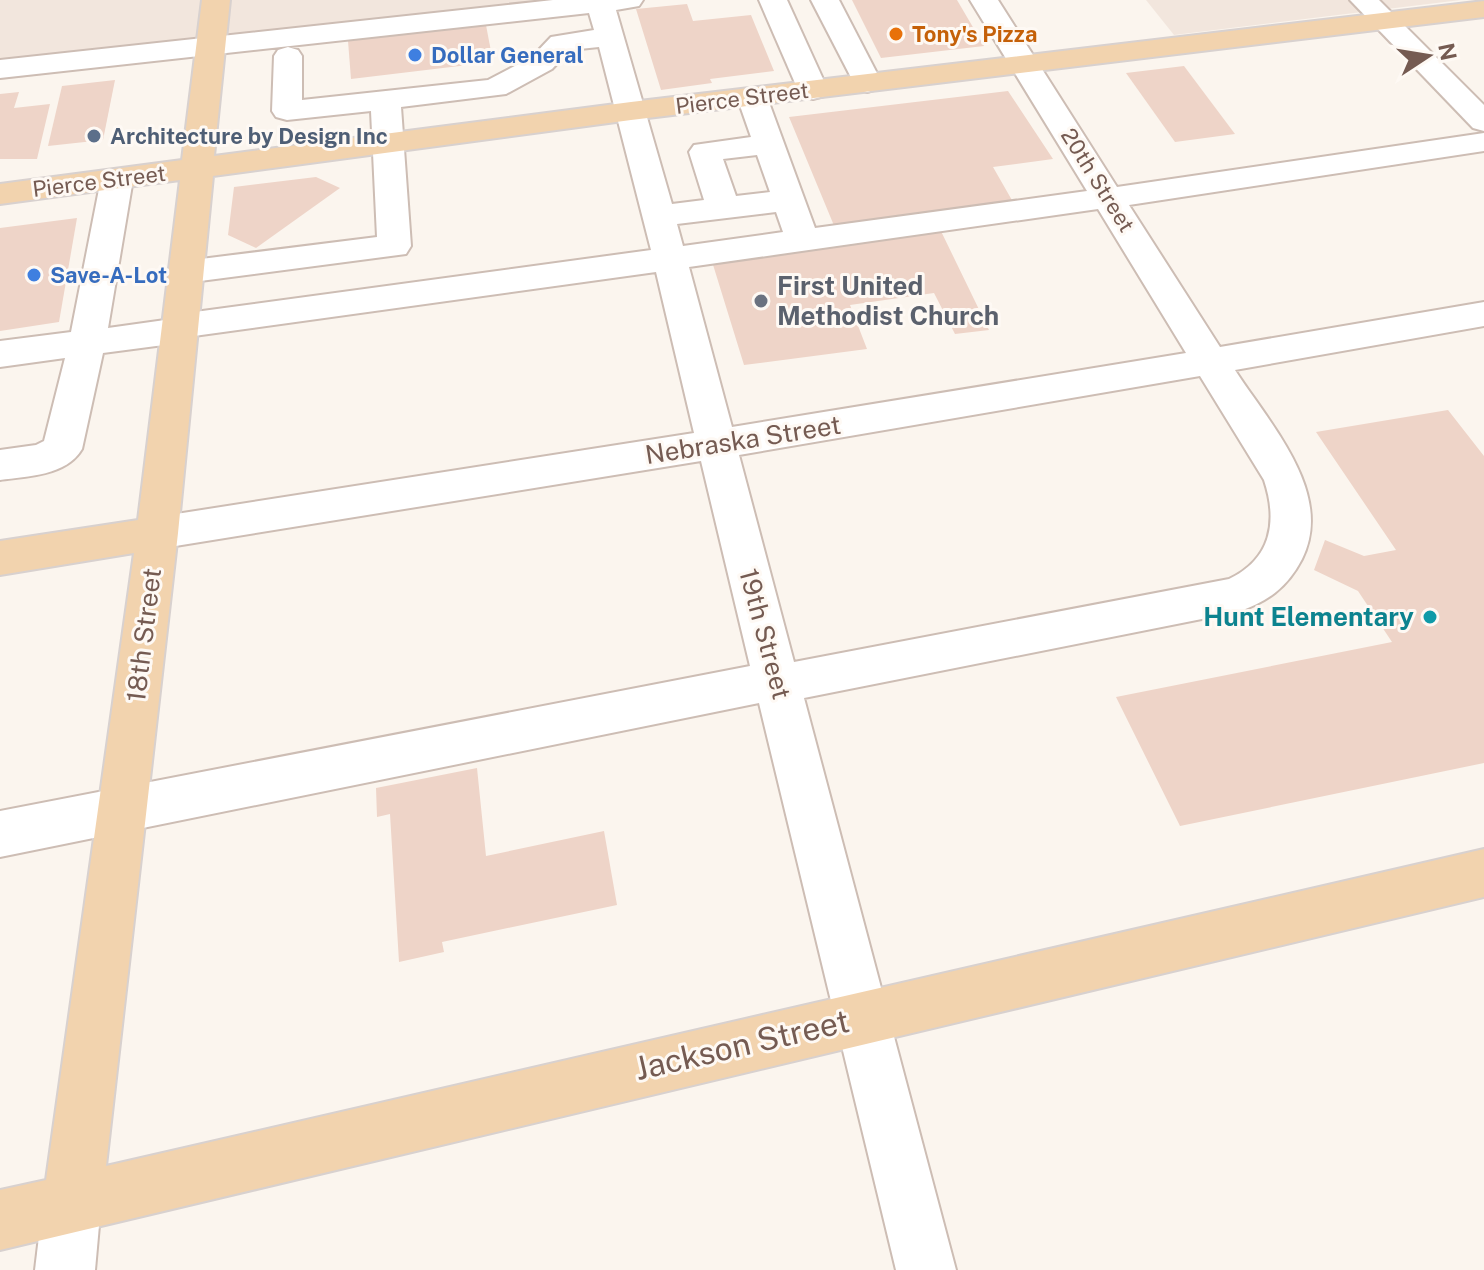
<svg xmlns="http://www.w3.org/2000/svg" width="1484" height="1270" viewBox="0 0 1484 1270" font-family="'Public Sans',sans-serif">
  <rect width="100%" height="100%" fill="#fbf5ee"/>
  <g fill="#f2e6dd">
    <path d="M0,0H556L235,36L185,58L0,80Z"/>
    <path d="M1146,0H1461L1174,35Z"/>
  </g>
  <g fill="#eed4c8">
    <path d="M852,0H957L984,46L881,58Z"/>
    <path d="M687,4L693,21L751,15L774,71L710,79L712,83L661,90L636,9Z"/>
    <path d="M486,25L493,62L351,79L348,41Z"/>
    <path d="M1184,66L1235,134L1175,142L1126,73Z"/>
    <path d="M115,80L103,140L48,146L62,86Z"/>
    <path d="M1008,91L1053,159L993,167L1013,202L835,228L789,117Z"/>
    <path d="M19,92L14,108L50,104L37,159H0V94Z"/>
    <path d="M316,177L340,188L256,248L228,235L234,187Z"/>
    <path d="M77,218L59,322L0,331V228Z"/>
    <path d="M938,225L989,330L955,334L934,293L850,305L867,349L744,365L710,255Z"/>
    <path d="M1448,410L1484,456V763L1180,826L1116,697L1392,642L1358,591L1314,570L1325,540L1364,556L1396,550L1316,432Z"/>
    <path d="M477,768L486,856L604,831L617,905L442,942L444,952L399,962L390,814L377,817L376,788Z"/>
  </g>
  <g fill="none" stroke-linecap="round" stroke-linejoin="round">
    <defs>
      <g id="minor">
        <path d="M553,0H643L639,6L616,10L672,204L704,200L689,152L694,145L751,137L737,97L741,91L752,88L763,91L767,97L815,228L1087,191L970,0H998L1117,187L1484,133V151L1129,205L1220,347L1484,302V326L1235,370C1269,423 1335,493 1302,559C1287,588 1267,602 1237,612L804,698L956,1270H896L759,703L0,857V811L750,666L701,461L157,549L142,544L136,533L142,522L157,517L694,433L656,272L194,336L179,343L103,353L82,449C66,476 28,476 0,480V450L36,445L44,441L65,358L0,367V341L71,332L101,179L106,172L117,169L128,172L133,179L108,328L165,320L180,314L651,250L599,47L570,50L552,69L506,94L401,107L411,246L406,254L185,283L173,280L168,272L173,264L185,261L377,237L371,111L287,120L276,117L272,111L274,56L278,50L288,47L298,50L302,56V100L488,80L532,57L551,37L594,30L589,13L0,78V60ZM757,155L770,192L736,196L723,159ZM1098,209L1186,353L732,427L689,267ZM776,212L783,232L683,246L677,224ZM1200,376L1264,480C1278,522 1271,559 1229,579L794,662L739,455Z"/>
        <path d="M759,0H787L828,90L824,96L813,99L802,96L798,90Z"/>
        <path d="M811,0H839L882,83L877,89L867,92L857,89Z"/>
        <path d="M1350,0H1379L1484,105V131L1473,128Z"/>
        <path d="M72,1174L93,1182L101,1203L95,1270H35L43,1203L51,1182Z"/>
      </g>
      <path id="major" d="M202,0H230L214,156L631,102L1484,1V17L631,120L213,176L178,533L106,1166L1484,849V897L0,1250V1190L46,1180L134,553L0,575V541L138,520L180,180L0,204V184L182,160Z"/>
    </defs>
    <use href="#minor" stroke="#cdbdb4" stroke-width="4"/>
    <use href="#major" stroke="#d8d1cf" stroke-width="4"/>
    <use href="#minor" fill="#fff" fill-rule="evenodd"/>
    <use href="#major" fill="#f2d3ae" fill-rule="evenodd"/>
  </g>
  <circle fill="#e8710a" stroke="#fef9f4" stroke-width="3" cx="896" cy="34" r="8"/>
  <g fill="#3f7fe0" stroke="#fef9f4" stroke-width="3">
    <circle cx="415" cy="55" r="8"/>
    <circle cx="34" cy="275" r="8"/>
  </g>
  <circle fill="#5c6f8a" stroke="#fef9f4" stroke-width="3" cx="94" cy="136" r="8"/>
  <circle fill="#6b7280" stroke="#fef9f4" stroke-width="3" cx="761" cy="301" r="8"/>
  <circle fill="#0f9aa8" stroke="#fef9f4" stroke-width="3" cx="1430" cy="617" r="8"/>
  <g text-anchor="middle" stroke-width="6" stroke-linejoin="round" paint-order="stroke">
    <g font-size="22" font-weight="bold" fill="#c56008" stroke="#fef9f4" text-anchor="start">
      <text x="912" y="42">Tony's Pizza</text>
    </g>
    <g font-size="22" font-weight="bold" fill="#366cbe" stroke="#fef9f4" text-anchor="start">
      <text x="431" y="63">Dollar General</text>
      <text x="50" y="283">Save-A-Lot</text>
    </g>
    <g font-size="22" fill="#755b52" stroke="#fef9f4">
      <text transform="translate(742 98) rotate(-7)" y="8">Pierce Street</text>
      <text transform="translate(1098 180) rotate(58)" y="8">20th Street</text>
      <text transform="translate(99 181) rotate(-7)" y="8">Pierce Street</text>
    </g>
    <g font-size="22" font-weight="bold" fill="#4e5e75" stroke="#fef9f4" text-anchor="start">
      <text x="110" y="144">Architecture by Design Inc</text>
    </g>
    <g font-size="26" font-weight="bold" fill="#5b616d" stroke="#fef9f4" text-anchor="start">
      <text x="777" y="295">First United<tspan x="777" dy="30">Methodist Church</tspan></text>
    </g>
    <g font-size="26" fill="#755b52" stroke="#fef9f4">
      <text transform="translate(743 440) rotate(-9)" y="9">Nebraska Street</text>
      <text transform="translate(765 634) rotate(75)" y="9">19th Street</text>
      <text transform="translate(144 635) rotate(-83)" y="9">18th Street</text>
    </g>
    <g font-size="26" font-weight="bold" fill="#0d838f" stroke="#fef9f4" text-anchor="end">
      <text x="1414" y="626">Hunt Elementary</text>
    </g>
    <g font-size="32" fill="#755b52" stroke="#fef9f4">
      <text transform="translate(742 1045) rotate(-13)" y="11">Jackson Street</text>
    </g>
  </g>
  <g transform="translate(1428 56) rotate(78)" stroke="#fef9f4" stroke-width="6" paint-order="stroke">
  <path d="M0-6L14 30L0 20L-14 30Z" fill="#755b52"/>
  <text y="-12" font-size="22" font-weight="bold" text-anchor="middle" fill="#755b52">N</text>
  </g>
</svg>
